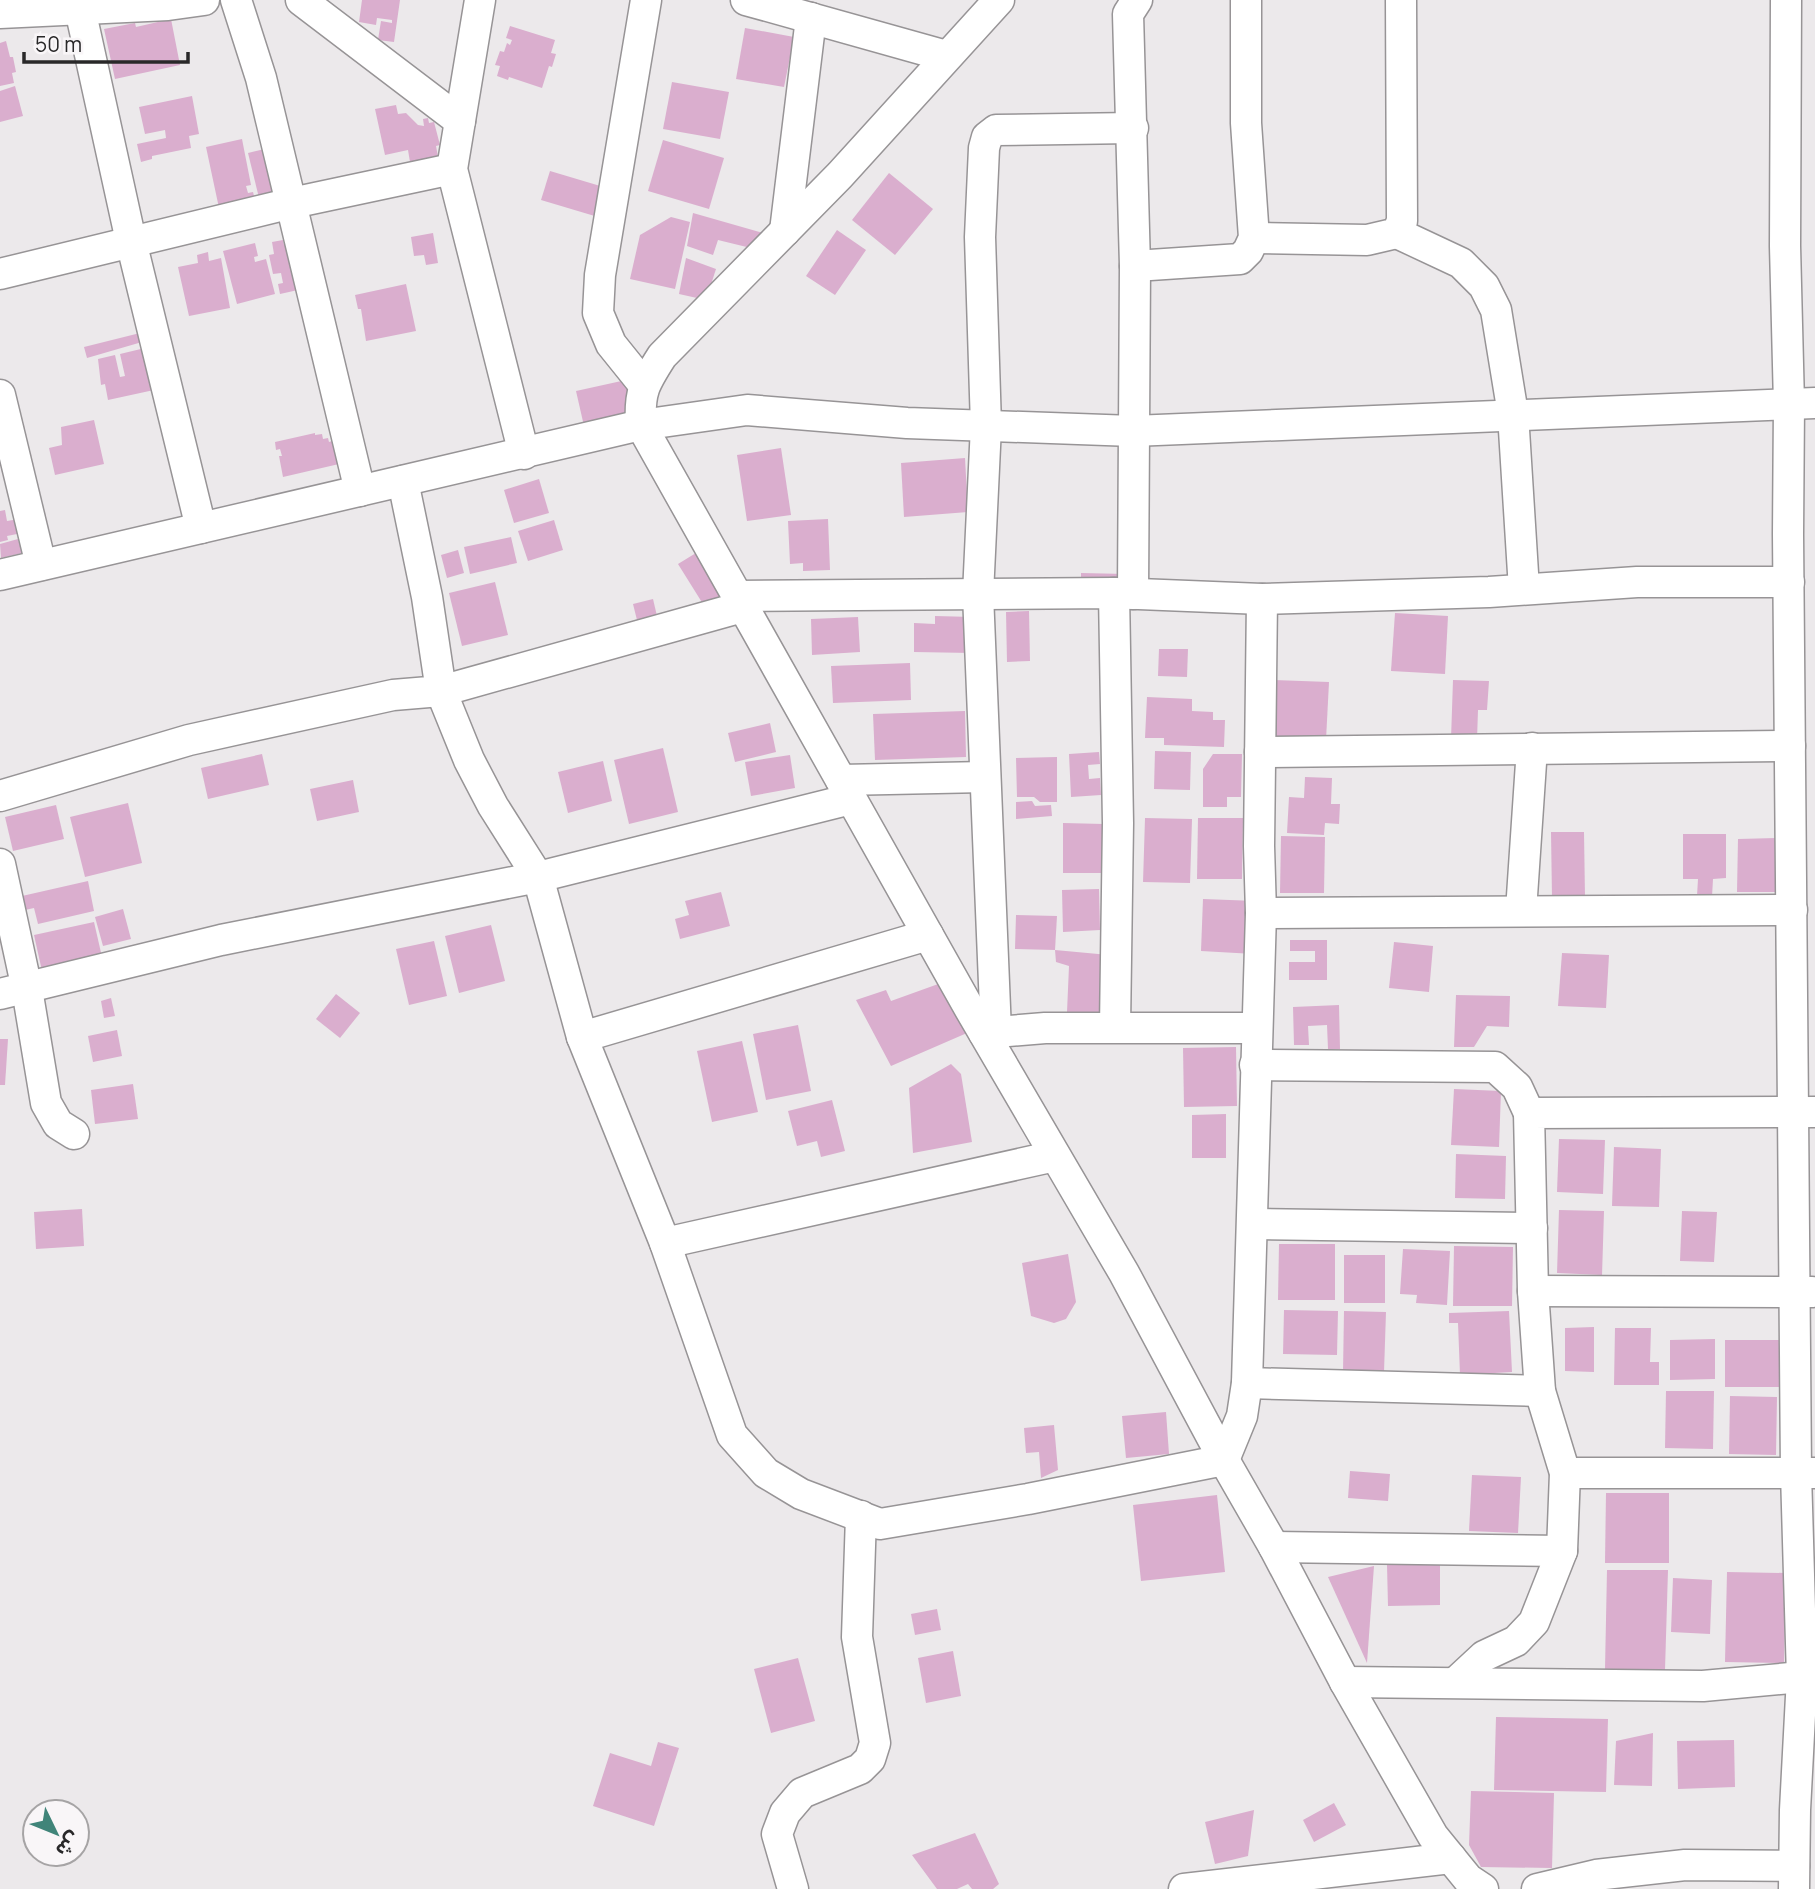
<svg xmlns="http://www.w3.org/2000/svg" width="1815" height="1889" viewBox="0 0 1815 1889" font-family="Manrope,'Noto Sans Arabic',sans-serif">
  <rect width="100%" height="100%" fill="#ece9eb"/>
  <g fill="#daaece">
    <path d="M362,0H400L394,42L378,40L381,21L392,23V20L377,18L376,25L359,22Z"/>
    <path d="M171,19L180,65L115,79L104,29L135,23L136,27Z"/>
    <path d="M510,26L555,40L551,53L556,54L552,67L549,66L542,88L509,77L508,80L497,76L500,66L495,65L500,51L504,52L507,43L510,45L512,40L506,38Z"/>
    <path d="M745,28L794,37L784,87L736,79Z"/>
    <path d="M6,41L10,57H13L16,72L12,73L14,83L0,86V43Z"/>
    <path d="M672,82L729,92L720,139L663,129Z"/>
    <path d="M15,86L23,116L0,122V91Z"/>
    <path d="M192,96L199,134L189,136L191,148L152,156V159L141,162L137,144L166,138L165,130L145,134L139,107Z"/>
    <path d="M396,105L398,114L406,113L418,125L424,126L423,119L428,118L429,123L434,122L440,145L436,146L439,162L411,168L408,150L385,155L375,109Z"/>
    <path d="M242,139L251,185L246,186L248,193L253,192L255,200L219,208L206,147Z"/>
    <path d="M663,140L724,158L709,209L648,191Z"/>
    <path d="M269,148L282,200L261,206L248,153Z"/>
    <path d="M550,171L607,188L598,217L541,200Z"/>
    <path d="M889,173L933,209L895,255L852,220Z"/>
    <path d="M693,213L763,233L759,250L718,240L713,255L687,246Z"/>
    <path d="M671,217L690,222L675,289L630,279L640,235Z"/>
    <path d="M837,230L866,250L835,295L806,276Z"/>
    <path d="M433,233L438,263L426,265L424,255L414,256L411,237Z"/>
    <path d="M283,240L284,245L297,242L307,288L280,294L278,284L283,283L281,273L273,274L269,255L274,254L272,242Z"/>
    <path d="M255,243L258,256L254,257L255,262L266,259L275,294L237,304L223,251Z"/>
    <path d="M208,252L209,261L221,258L230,308L189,316L178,267L198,263L197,255Z"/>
    <path d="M686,258L716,269L706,300L679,294Z"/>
    <path d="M406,284L416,331L366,341L361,309H358L355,295Z"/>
    <path d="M140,333L142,342L87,358L84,347Z"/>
    <path d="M145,348L154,390L108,400L105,384L101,385L98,359L115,355L120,377L125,376L120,354Z"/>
    <path d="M626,380L633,415L584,426L576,391Z"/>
    <path d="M94,420L104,464L55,475L49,448L62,445L61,427Z"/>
    <path d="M315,433V435L322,434L323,439L328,438L329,442L332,441L339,464L283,477L279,456H282L280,449L276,450L275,442Z"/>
    <path d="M781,448L791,515L747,521L737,455Z"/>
    <path d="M965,458L968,512L904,517L901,463Z"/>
    <path d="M539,479L549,513L514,523L504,490Z"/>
    <path d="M5,510L7,521L19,519L22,533L7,536L8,540L0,542V511Z"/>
    <path d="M828,519L830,570L803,571V563L790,564L788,521Z"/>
    <path d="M554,520L563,550L528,561L518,531Z"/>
    <path d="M511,537L517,563L470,574L464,547Z"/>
    <path d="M18,539L22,553L1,558L0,544Z"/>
    <path d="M458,550L464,573L447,578L441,555Z"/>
    <path d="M696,553L726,600L708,612L678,564Z"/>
    <path d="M1081,573L1126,574V584H1081Z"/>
    <path d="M495,582L508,635L462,646L449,593Z"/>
    <path d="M653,599L657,616L637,620L633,604Z"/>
    <path d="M1029,611L1030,661L1007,662L1006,612Z"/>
    <path d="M1395,613L1448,616L1445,674L1391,671Z"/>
    <path d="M935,616L973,617L972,653L914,652V623L935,624Z"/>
    <path d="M858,617L860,652L812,655L811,619Z"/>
    <path d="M1159,649H1188L1187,677L1158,676Z"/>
    <path d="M910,663L911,700L833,703L831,666Z"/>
    <path d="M1274,680L1329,682L1326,740L1272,738Z"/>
    <path d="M1453,680L1489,681L1487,710H1478L1477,740L1451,739Z"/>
    <path d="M1147,697L1192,699V711L1213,712V720H1225L1224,747L1164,745V738H1145Z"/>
    <path d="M965,711L966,757L875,760L873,714Z"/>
    <path d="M770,723L776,752L735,762L728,733Z"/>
    <path d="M663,748L678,812L629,824L614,760Z"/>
    <path d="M1155,751L1191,752L1190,790L1154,789Z"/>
    <path d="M1099,752L1100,764L1088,765L1089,779L1100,778L1101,795L1071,797L1069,754Z"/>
    <path d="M262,754L269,785L208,799L201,768Z"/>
    <path d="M1213,754H1242L1241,797H1227V807H1203V769Z"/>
    <path d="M790,755L795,788L751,796L745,762Z"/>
    <path d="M1057,757V802H1040L1034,797H1017L1016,758Z"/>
    <path d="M603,761L612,801L568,813L558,772Z"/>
    <path d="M1305,777L1332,778L1331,804H1340L1339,824L1325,823L1324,835L1287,833L1289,797L1304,798Z"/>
    <path d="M353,780L359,812L317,821L310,789Z"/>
    <path d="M1032,801L1035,806L1051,805L1052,816L1016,819V802Z"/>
    <path d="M128,803L142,863L85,877L70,817Z"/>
    <path d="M56,805L64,839L13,851L5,817Z"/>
    <path d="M1145,818L1192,819L1190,883L1143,882Z"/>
    <path d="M1198,818H1243L1242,879H1197Z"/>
    <path d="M1063,823L1104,824L1103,873H1063Z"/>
    <path d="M1551,832H1584L1585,898H1552Z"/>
    <path d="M1683,834H1726V878L1713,879L1712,897L1697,896L1698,879H1683Z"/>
    <path d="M1281,836L1325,837L1324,893H1280Z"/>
    <path d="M1776,838L1777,892H1737L1738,839Z"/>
    <path d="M88,881L94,911L38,924L34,908L25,910L22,896Z"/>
    <path d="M1099,889L1100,930L1063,932L1062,890Z"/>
    <path d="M721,892L730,926L680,939L675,919L689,915L685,901Z"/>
    <path d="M1203,899L1256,901L1254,954L1201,951Z"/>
    <path d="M123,909L131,939L103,946L95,917Z"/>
    <path d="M1016,915L1057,916L1055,950L1015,949Z"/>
    <path d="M94,922L102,957L42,971L34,935Z"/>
    <path d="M491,925L505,981L459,993L445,936Z"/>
    <path d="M1290,940H1327V980H1289V962H1315V951H1290Z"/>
    <path d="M434,941L447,996L409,1005L396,949Z"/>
    <path d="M1394,942L1433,946L1429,992L1389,988Z"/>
    <path d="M1055,950L1109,955L1107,1013L1067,1012L1069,966L1056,962Z"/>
    <path d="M1562,953L1609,955L1606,1008L1558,1006Z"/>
    <path d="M941,983L967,1033L891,1066L856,1000L886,990L891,1001Z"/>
    <path d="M336,994L360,1013L340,1038L316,1019Z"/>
    <path d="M1456,995L1510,996L1509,1027L1487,1026L1474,1047H1454Z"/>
    <path d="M111,998L115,1016L104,1018L101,1001Z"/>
    <path d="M1339,1005L1340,1049H1328L1327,1025L1308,1026L1309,1045H1294L1293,1007Z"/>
    <path d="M798,1025L811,1091L766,1100L753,1034Z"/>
    <path d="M117,1030L122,1056L93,1062L88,1036Z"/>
    <path d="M0,1039H8L5,1085H0Z"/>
    <path d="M742,1041L758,1112L712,1122L697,1051Z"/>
    <path d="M1236,1047L1237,1106L1184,1107L1183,1048Z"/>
    <path d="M951,1064L961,1074L972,1142L913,1153L909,1088Z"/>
    <path d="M133,1084L138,1119L95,1124L91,1090Z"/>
    <path d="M1454,1089L1501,1091L1499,1147L1451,1145Z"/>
    <path d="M832,1100L845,1151L821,1157L817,1141L797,1146L788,1111Z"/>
    <path d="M1226,1114V1158H1192V1115Z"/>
    <path d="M1559,1139L1605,1140L1603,1194L1557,1192Z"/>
    <path d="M1614,1147L1661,1149L1659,1207L1612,1206Z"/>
    <path d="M1456,1154L1506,1156L1505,1199L1455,1198Z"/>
    <path d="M82,1209L84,1246L36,1249L34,1212Z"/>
    <path d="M1559,1210L1604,1211L1602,1275L1557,1273Z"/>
    <path d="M1682,1211L1717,1212L1714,1262L1680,1261Z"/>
    <path d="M1279,1244H1335V1300H1278Z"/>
    <path d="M1454,1246L1513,1247L1512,1306H1453Z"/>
    <path d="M1403,1249L1450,1251L1447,1305L1416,1303L1417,1295L1400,1294Z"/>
    <path d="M1068,1254L1076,1302L1066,1319L1054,1323L1031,1316L1022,1263Z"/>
    <rect x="1344" y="1255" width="41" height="48"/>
    <path d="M1284,1310L1338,1311L1337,1355L1283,1354Z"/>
    <path d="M1344,1311L1386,1312L1384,1372H1343Z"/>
    <path d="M1509,1311L1512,1372L1460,1375L1458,1323H1449V1313Z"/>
    <path d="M1594,1327V1372L1565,1371V1328Z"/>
    <path d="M1615,1328H1651L1650,1362H1659V1385H1614Z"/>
    <path d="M1715,1339V1379L1670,1380V1340Z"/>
    <rect x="1725" y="1340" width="62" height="47"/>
    <path d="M1666,1391H1714L1713,1449L1665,1448Z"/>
    <path d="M1730,1396L1777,1397L1776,1455L1729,1454Z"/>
    <path d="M1166,1412L1169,1454L1126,1458L1122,1416Z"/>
    <path d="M1054,1425L1058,1470L1041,1478L1039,1452L1026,1453L1024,1428Z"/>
    <path d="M1350,1471L1390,1474L1388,1501L1348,1498Z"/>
    <path d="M1472,1475L1521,1477L1518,1533L1469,1531Z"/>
    <path d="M1606,1493H1669V1563H1605Z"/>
    <path d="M1217,1495L1225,1572L1141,1581L1133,1505Z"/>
    <path d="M1440,1563V1605L1388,1606L1387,1565Z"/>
    <path d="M1374,1566L1367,1663L1328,1577Z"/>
    <path d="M1607,1570H1668L1665,1670L1605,1669Z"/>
    <path d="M1727,1572L1786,1573L1784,1663L1725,1662Z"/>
    <path d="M1673,1578L1712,1580L1710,1634L1671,1632Z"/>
    <path d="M937,1609L941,1630L915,1635L911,1614Z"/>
    <path d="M953,1651L961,1696L926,1703L918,1658Z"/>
    <path d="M798,1658L815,1721L771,1733L754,1669Z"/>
    <path d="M1496,1717L1608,1719L1606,1792L1494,1790Z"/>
    <path d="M1653,1733L1652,1786L1614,1785L1616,1741Z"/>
    <path d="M1734,1740L1735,1787L1678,1789L1677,1741Z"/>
    <path d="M658,1742L679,1748L654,1826L593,1806L610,1753L651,1766Z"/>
    <path d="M1471,1791L1554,1793L1552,1868L1481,1867L1469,1845Z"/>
    <path d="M1334,1803L1346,1825L1314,1842L1303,1820Z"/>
    <path d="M1254,1810L1248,1856L1215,1864L1205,1822Z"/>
    <path d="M975,1833L999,1884L993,1889H972L968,1884L957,1889H937L912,1855Z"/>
  </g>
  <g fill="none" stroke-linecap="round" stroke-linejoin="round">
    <defs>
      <g id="minor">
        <path d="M236,0L261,78L360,491"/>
        <path d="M301,0L460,121"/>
        <path d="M480,0L452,169L524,454"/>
        <path d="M746,0L946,56"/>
        <path d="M999,0L840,175L662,356C644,384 639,392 641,425L968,1006L1124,1273L1224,1460L1274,1547L1345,1682L1433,1836L1468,1879L1483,1889"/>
        <path d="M1786,0L1785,246L1789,404L1788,534L1793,1111L1796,1473L1802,1677L1795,1810L1794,1889"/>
        <path d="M80,9L131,241L201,528"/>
        <path d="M0,13L168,5L204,0"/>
        <path d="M785,231L811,18"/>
        <path d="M1397,233L1461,263L1484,286L1496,310L1513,414L1524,589"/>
        <path d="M1254,238L1367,240L1397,233L1402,221L1401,0"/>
        <path d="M1135,266L1240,259L1248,251L1254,238L1246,123V0"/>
        <path d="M0,274L292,203L452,169"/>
        <path d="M644,385L611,344L598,313L600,275L646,0"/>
        <path d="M0,395L41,565"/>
        <path d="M0,575L641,425L747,410L907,423L1133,431L1815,403"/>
        <path d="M1114,593L1118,823L1115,1027"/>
        <path d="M1133,594L1135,266L1128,14L1137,0"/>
        <path d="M736,596L1114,593L1262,599L1489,592L1637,582H1789"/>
        <path d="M742,607L441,691L469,760L493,806L538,877L582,1037L665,1243L732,1435L766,1473L801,1494L880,1524L1028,1499L1224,1460L1242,1416L1247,1383L1261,913L1259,846L1262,599"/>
        <path d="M1260,752L1790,746"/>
        <path d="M841,780L985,777"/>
        <path d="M0,796L189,740L393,695L441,691L427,597L403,481"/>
        <path d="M0,864L27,989L46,1103L58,1124L74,1134"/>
        <path d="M1521,911L1532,748"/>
        <path d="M1261,913L1792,910"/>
        <path d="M0,994L221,940L538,877L851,799"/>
        <path d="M996,1032L978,594L986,426L980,237L984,148L987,137L996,130L1133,128"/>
        <path d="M984,1033L1045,1028H1256"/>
        <path d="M582,1037L928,935"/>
        <path d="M1255,1065L1495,1067L1517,1087L1529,1113"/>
        <path d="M1253,1224L1532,1228"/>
        <path d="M665,1243L1055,1156"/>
        <path d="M1533,1291L1812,1292"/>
        <path d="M1247,1383L1540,1391"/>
        <path d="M1565,1473H1814"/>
        <path d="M1274,1547L1562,1551"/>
        <path d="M1345,1682L1703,1686L1802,1677H1815"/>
        <path d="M1456,1682L1484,1656L1516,1641L1534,1622L1562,1551L1565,1473L1540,1391L1533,1291L1529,1113L1815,1112"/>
        <path d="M793,1889L777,1834L785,1813L802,1793L860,1769L870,1759L875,1743L857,1637L861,1516"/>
        <path d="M1184,1889L1451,1858"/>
        <path d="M1537,1889L1596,1875L1685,1865L1794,1866"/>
      </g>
    </defs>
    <use href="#minor" stroke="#979496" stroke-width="33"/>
    <use href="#minor" stroke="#fff" stroke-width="30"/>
  </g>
  <g transform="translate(56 1833) rotate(133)"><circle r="33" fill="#f9f6f8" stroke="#a6a4a5" stroke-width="2"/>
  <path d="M0-5L12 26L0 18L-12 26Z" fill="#408479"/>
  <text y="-10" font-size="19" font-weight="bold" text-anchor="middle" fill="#292829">ش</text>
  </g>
  <path d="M24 52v10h164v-10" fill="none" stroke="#292829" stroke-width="3.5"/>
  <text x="35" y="52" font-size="21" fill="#292829" stroke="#f9f6f8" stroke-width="5" paint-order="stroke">50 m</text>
</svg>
